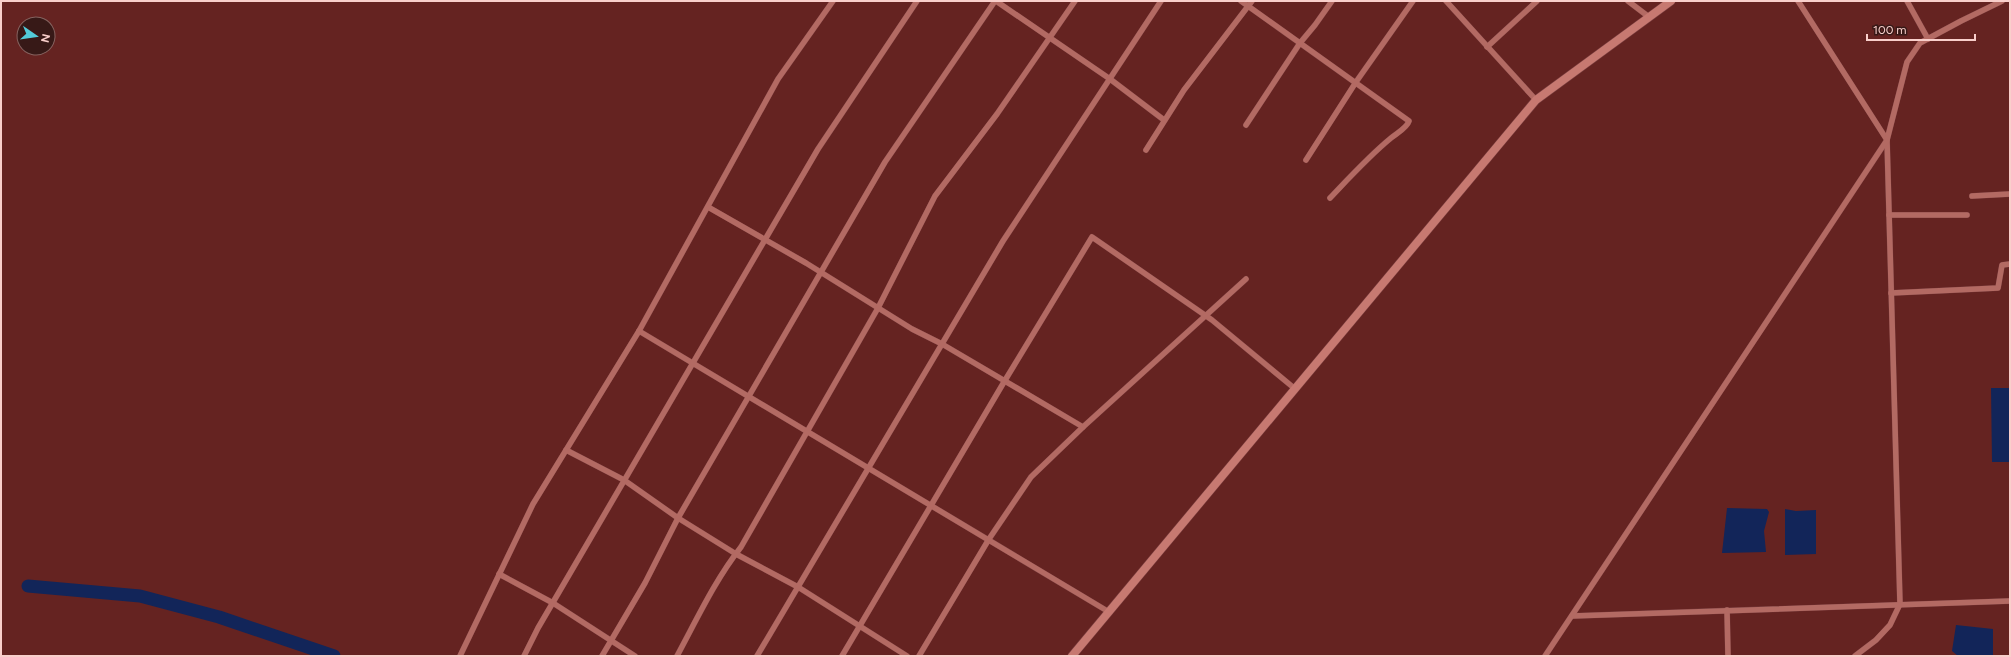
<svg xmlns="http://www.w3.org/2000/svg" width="2011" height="657" viewBox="0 0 2011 657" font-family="Figtree,sans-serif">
  <rect width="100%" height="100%" fill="#652321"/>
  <g fill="#122559">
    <path d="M1991,388H2010V462H1992Z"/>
    <path d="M1727,508L1767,509L1769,512L1764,531L1766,552L1722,553Z"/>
    <path d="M1785,509L1796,511L1816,510V554L1785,555Z"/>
    <path d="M1956,625L1993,629V655L1958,656L1952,651Z"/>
  </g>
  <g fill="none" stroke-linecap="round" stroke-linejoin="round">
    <path stroke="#122559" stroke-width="13" d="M28,586L140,596L219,617L334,656"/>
    <defs>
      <g id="street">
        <path d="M996,1L1110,79L1164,120"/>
        <path d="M1241,1L1409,121C1407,128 1397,133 1391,138C1369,156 1350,177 1330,198"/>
        <path d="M1446,1L1536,100"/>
        <path d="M1628,1L1649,17"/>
        <path d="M1798,1L1887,140L1900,604L1890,625L1876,640L1855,656"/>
        <path d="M1907,1L1928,39"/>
        <path d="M1487,47L1537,1"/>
        <path d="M1246,125L1300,43L1315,25L1332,1"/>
        <path d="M1146,150L1184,90L1252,1"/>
        <path d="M1306,160L1356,82L1413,1"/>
        <path d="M1972,196L2010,194"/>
        <path d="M708,207L806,263L912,329L942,344L1083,427"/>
        <path d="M1889,215H1967"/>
        <path d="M1891,293L1998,288L2002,265L2010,264"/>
        <path d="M639,331L1109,612"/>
        <path d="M566,450L624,480L678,518L736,554L798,587L907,656"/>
        <path d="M499,574L553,603L635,656"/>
        <path d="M1727,610L1728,656"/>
        <path d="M1572,616L2010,601"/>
        <path d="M460,656L533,504L639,331L778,79L833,1"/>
        <path d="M524,656L538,628L818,149L917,1"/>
        <path d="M602,656L645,583L678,518L885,162L995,1"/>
        <path d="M677,656C697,619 715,580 741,547L878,308L935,196L997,114L1075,1"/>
        <path d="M757,656L1003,241L1161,1"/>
        <path d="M842,656L1004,382L1092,237L1212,320L1294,388"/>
        <path d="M919,656L989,539L1031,477L1083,427L1246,279"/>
        <path d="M1545,656L1887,140L1907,62L1920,43L1961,21L2002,1"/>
      </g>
      <path id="secondary" d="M1072,656L1536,100L1671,1"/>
    </defs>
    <use href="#street" stroke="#793e3f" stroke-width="6"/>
    <use href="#secondary" stroke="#793e3f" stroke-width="9"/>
    <use href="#street" stroke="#b36a63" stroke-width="5.5"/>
    <use href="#secondary" stroke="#c77971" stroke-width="8"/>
  </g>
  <rect width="2011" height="657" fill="none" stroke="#f9cfcb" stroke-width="4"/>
  <g transform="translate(36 36) rotate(103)"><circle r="19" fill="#371917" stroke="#85625f"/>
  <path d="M0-3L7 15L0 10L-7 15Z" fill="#52cbd9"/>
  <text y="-6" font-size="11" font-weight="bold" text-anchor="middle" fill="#f9cfcb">N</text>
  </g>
  <path d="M1867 34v6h108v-6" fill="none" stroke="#f9cfcb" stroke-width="2"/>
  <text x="1873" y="34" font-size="12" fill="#f9cfcb" stroke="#371917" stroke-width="3" paint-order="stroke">100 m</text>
</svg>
